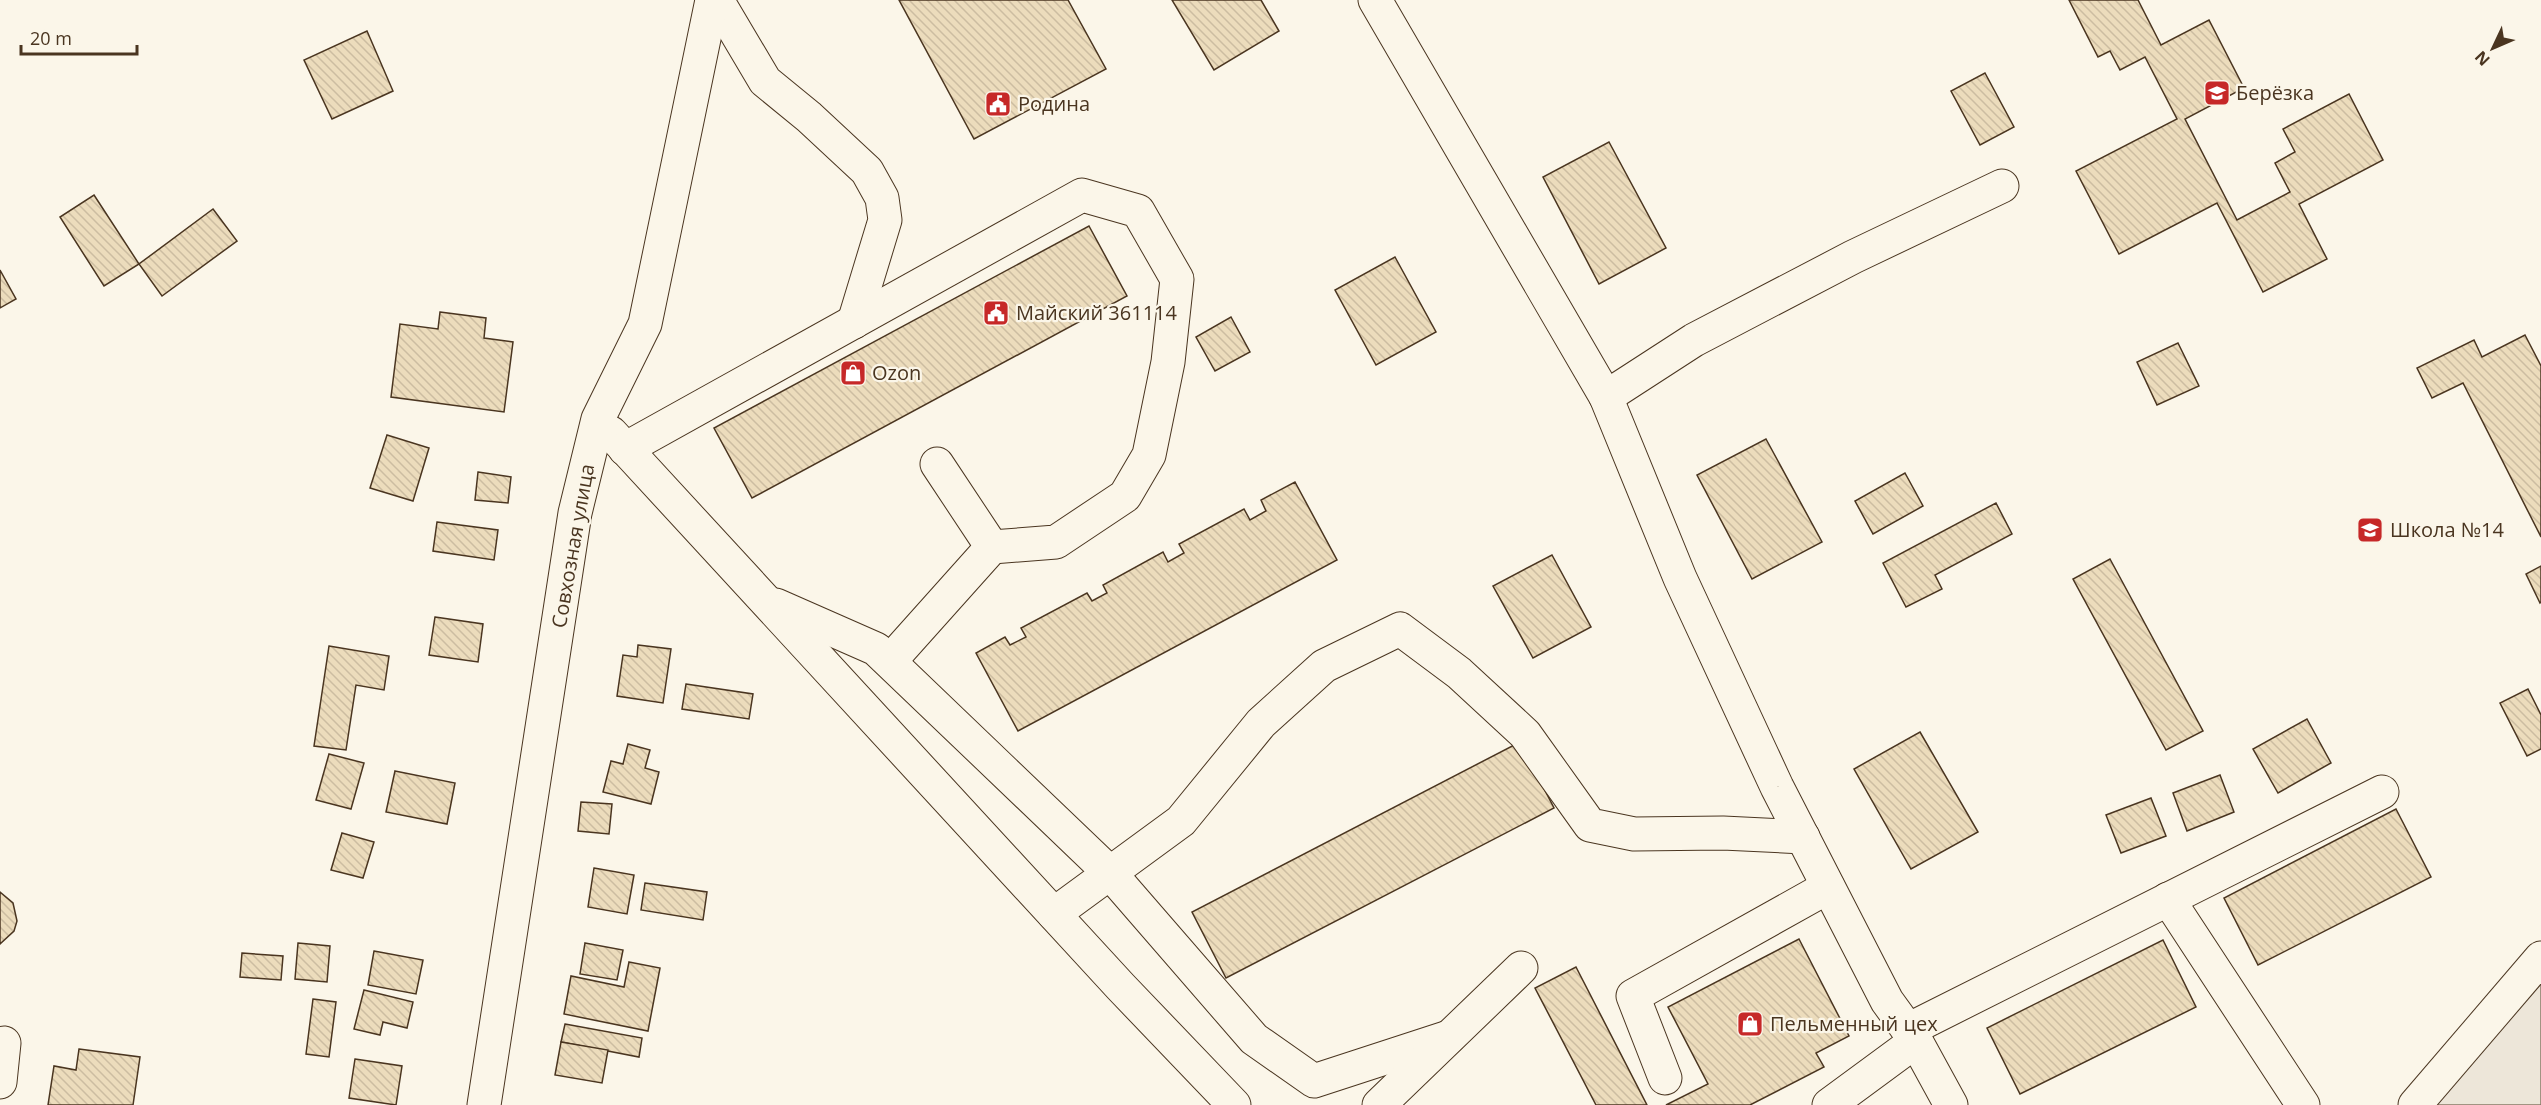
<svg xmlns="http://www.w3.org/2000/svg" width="2541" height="1105" viewBox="0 0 2541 1105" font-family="'Open Sans',sans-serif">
  <defs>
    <pattern id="building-back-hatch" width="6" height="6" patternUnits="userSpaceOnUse" patternTransform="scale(1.5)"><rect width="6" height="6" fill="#ecdcbc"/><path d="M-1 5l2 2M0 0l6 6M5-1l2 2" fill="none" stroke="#ccbda1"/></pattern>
  </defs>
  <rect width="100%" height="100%" fill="#fbf6e9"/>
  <path fill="#ede6d9" stroke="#887966" stroke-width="1.5" d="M2541,958V1105H2415Z"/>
  <g fill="url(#building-back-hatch)" stroke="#4a3520" stroke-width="1.5">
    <path d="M899,0H1068L1106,69L974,139Z"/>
    <path d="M1172,0H1261L1279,31L1214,70Z"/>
    <path d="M2069,0H2138L2161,45L2209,20L2244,88L2185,119L2237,220L2290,192L2275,163L2295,152L2283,129L2349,94L2383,160L2299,204L2327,259L2263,292L2217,203L2119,254L2076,171L2177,119L2145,57L2120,70L2110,51L2098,57Z"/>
    <path d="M367,31L393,91L332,119L304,60Z"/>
    <path d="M1985,73L2014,127L1980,145L1951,91Z"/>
    <path d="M1609,142L1666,248L1599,284L1543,177Z"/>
    <path d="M94,195L139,264L104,286L60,217Z"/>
    <path d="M213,209L237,241L162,296L139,264Z"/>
    <path d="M1089,226L1127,296L752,498L714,428Z"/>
    <path d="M1395,257L1436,332L1376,365L1335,290Z"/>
    <path d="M0,270L16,299L0,308Z"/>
    <path d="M440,312L486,318L484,338L513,342L504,412L391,397L400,324L438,329Z"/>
    <path d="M1231,317L1250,352L1215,371L1196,337Z"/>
    <path d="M2525,335L2541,366V537L2463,383L2432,398L2417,368L2474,340L2482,357Z"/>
    <path d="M2178,343L2199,386L2157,405L2137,362Z"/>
    <path d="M387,435L429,448L413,501L370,488Z"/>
    <path d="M1766,439L1822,542L1752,579L1697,475Z"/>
    <path d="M478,472L511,477L508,503L475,500Z"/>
    <path d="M1905,473L1923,506L1873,534L1855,501Z"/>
    <path d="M1295,482L1337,560L1018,731L976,653L1005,637L1010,645L1026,637L1021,628L1087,593L1092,601L1107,593L1103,585L1163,552L1168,562L1184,553L1179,544L1244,509L1250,520L1266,511L1261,500Z"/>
    <path d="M1996,503L2012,534L1935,575L1942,589L1906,607L1883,563Z"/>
    <path d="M437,522L498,530L494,560L433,551Z"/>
    <path d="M1552,555L1591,627L1533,658L1493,586Z"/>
    <path d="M2110,559L2203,731L2166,750L2073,579Z"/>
    <path d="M2541,566V602L2540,603L2526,574Z"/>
    <path d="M435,617L483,624L478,662L429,655Z"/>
    <path d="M638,645L671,649L663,703L617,696L623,655L637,657Z"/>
    <path d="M329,646L389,656L384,690L356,685L346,750L314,746Z"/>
    <path d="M686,684L753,694L749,719L682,709Z"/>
    <path d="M2528,689L2541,715V749L2527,756L2500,703Z"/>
    <path d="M2307,719L2331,763L2278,793L2253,749Z"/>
    <path d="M1920,732L1978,832L1911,869L1854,769Z"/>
    <path d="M1520,742L1554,808L1226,978L1192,912Z"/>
    <path d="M628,744L650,750L645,768L659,772L651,804L603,792L611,761L623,764Z"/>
    <path d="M329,754L364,763L351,809L316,800Z"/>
    <path d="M395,771L455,783L447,824L386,812Z"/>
    <path d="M2220,775L2234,812L2187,831L2173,793Z"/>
    <path d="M2151,798L2166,836L2121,853L2106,815Z"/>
    <path d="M581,802L612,804L609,834L578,831Z"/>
    <path d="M2396,809L2431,877L2258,965L2224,898Z"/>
    <path d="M342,833L374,842L363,878L331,870Z"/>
    <path d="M594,868L634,875L627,914L588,907Z"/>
    <path d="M645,883L707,892L703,920L641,910Z"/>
    <path d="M0,892L13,903L17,921L14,931L0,944Z"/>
    <path d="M1799,939L1849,1036L1816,1053L1824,1067L1750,1105H1666L1708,1084L1668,1007Z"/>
    <path d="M2163,940L2196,1007L2020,1094L1987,1028Z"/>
    <path d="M298,943L330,946L327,982L295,979Z"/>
    <path d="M585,943L623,950L617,980L580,974Z"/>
    <path d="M374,951L423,960L416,994L368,985Z"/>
    <path d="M242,953L283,956L281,980L240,977Z"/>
    <path d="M629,962L660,968L648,1031L564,1014L571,976L624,987Z"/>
    <path d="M1576,967L1647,1105H1596L1535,988Z"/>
    <path d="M364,990L413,1002L407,1028L383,1022L380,1035L354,1029Z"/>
    <path d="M313,999L336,1002L329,1057L306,1054Z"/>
    <path d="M565,1024L642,1038L639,1057L561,1042Z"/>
    <path d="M561,1042L608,1050L602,1083L555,1075Z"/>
    <path d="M79,1049L140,1057L133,1105H48L54,1066L76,1070Z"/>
    <path d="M355,1059L402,1066L396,1105L349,1098Z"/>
  </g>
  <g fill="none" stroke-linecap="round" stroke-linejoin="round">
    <defs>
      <g id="minor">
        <path d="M717,0L765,81L809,117L867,171L882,198L885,220L854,322"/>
        <path d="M1375,0L1606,397L1680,578L1777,787L1887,1001L1916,1041L1951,1105"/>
        <path d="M1606,397L1694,340L1853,257L2002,186"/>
        <path d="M611,433L1121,987L1234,1105"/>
        <path d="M625,449L1082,195L1138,211L1177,279L1168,362L1149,455L1125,496L1056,542L992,547"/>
        <path d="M776,605L876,649L1110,873L1254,1039L1314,1081L1449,1037"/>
        <path d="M890,661L992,547L937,464"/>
        <path d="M2168,899L2303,1105"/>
        <path d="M1054,914L1181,821L1261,723L1324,666L1400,629L1459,673L1525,734L1590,825L1634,834L1723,833L1803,837"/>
        <path d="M1908,1030L2382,792"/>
        <path d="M1665,1078L1633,996L1828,887"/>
        <path d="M0,1082L4,1043"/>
        <path d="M484,1105L575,513L598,419L645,324L712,0"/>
        <path d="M1379,1105L1521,968"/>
        <path d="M1829,1105L1916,1041"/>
        <path d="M2415,1105L2541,958"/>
      </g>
    </defs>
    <use href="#minor" stroke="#4a3520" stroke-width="35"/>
    <use href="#minor" stroke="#fbf6e9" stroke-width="33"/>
  </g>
  <defs>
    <symbol id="school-square" viewBox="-11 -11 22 22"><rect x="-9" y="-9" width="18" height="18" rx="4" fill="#c62828" stroke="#fbf6e9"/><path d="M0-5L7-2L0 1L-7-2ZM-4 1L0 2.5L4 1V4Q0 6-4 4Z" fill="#fff"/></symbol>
    <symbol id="civic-square" viewBox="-11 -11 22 22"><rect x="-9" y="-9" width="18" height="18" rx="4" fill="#c62828" stroke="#fbf6e9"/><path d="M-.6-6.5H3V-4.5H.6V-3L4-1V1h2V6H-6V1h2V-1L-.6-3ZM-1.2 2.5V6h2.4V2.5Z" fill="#fff"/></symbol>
    <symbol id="shop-square" viewBox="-11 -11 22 22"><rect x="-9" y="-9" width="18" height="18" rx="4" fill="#c62828" stroke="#fbf6e9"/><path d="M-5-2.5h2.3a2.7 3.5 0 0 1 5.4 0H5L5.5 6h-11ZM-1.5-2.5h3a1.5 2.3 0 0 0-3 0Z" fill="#fff"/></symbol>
  </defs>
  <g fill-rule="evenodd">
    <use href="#school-square" x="2202" y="78" width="30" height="30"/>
    <use href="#civic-square" x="983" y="89" width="30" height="30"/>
    <use href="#civic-square" x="981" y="298" width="30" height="30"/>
    <use href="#shop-square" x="838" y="358" width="30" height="30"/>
    <use href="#school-square" x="2355" y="515" width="30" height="30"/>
    <use href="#shop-square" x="1735" y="1009" width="30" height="30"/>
  </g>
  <g text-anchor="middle" stroke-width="4.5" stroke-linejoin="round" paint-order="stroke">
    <g font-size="20" fill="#4a3520" stroke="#fbf6e9" text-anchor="start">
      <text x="2236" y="100">Берёзка</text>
      <text x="1018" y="111">Родина</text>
      <text x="1016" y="320">Майский 361114</text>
      <text x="872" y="380">Ozon</text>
      <text x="2390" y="537">Школа №14</text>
      <text x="1770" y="1031">Пельменный цех</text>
    </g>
    <g font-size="20" fill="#4a3520" stroke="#fbf6e9">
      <text transform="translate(573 546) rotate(-80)" y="7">Совхозная улица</text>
    </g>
  </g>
  <g transform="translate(2493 48) rotate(226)" stroke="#fbf6e9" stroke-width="4.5" paint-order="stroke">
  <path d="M0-4.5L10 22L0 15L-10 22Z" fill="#4a3520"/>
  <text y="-9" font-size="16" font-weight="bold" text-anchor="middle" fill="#4a3520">N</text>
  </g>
  <path d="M21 45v9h116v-9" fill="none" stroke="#4a3520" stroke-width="3"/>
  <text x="30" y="45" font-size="18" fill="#4a3520" stroke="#fbf6e9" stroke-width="4.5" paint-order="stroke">20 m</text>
</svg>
